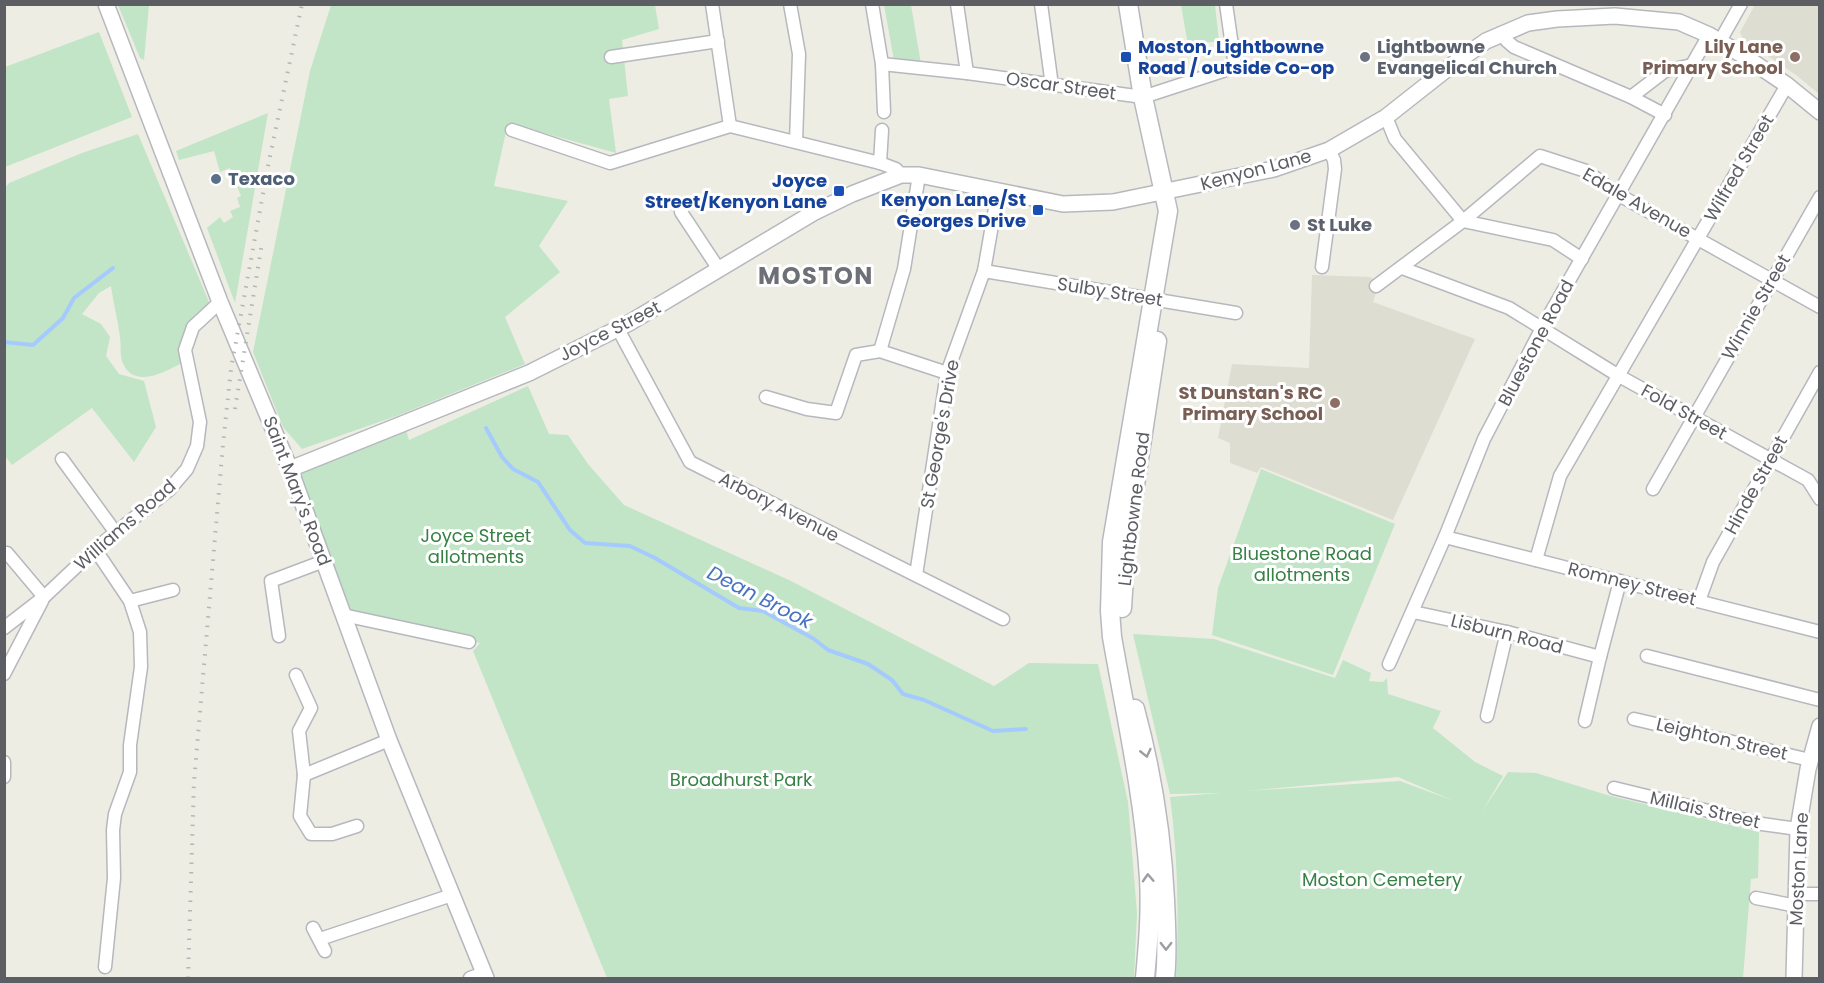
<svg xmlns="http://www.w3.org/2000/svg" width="1824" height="983" viewBox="0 0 1824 983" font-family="Poppins,sans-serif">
  <rect width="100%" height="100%" fill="#eeede4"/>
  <g fill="#deddd2">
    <path d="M1755,5H1819V94L1796,75L1743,39L1740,32Z"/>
    <path d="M1312,275L1371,277L1378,287L1373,302L1475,339L1393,520L1261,467L1257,473L1230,463V443L1218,438L1232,364L1309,368Z"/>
  </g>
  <g fill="#c1e5c6" fill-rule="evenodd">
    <path d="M118,5H149L144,60L140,58Z"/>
    <path d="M331,5H655L659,29L622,40L628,96L609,99L616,153L508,123L494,186L568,201L539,246L560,272L505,317L525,364L399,415L302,449L283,427L253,352L310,71Z"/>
    <path d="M884,5H911L921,64L894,60Z"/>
    <path d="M1181,5H1215L1219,41L1188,45Z"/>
    <path d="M99,32L132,117L5,167V67Z"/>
    <path d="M268,113L235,303L207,228L220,217L224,223L233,217L230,211L240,207L237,198L241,196L230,168L220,172L214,151L179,160L176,151Z"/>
    <path d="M138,134L212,309L193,327L187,360C169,370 133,392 122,361C120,354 121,345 120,337C118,320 113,303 111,286L99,293L82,314L101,324L110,337L106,356L119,374L144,381L156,427L134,462L92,408L12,465L5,456V188L9,183L82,153Z"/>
    <path d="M528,386L549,434L568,435L588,464L624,505L791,581L994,686L1029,663L1098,664L1128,802L1137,913L1134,978H607L473,651L480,643L343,615L290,470L404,423L409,440Z"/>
    <path d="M1261,469L1395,524L1333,675L1212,635L1218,588Z"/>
    <path d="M1133,634L1214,639L1335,678L1343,660L1371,673L1369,681L1383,682L1387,678L1388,694L1441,711L1433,728L1475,762L1503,776L1482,812L1508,772L1536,773L1607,795L1759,832L1758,878L1751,879L1743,978H1176C1179,917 1178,858 1170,797L1221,793L1170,794ZM1398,777L1454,801L1400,781L1246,791Z"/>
  </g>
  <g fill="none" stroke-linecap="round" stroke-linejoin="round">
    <g stroke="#a5cafd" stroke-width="4">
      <path d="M4,342L33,345L63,318L74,298L113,268"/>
      <path d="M486,428L502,457L513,469L538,482L570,530L585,543L630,546L655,558L739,608L763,611L814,639L828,650L868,664L892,680L903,694L924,700L993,731L1026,729"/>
    </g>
    <defs>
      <g id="minor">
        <path d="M712,4L730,126"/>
        <path d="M790,4L799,54L796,142"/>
        <path d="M872,4L882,64L884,112"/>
        <path d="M957,4L967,73"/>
        <path d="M1041,4L1052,86"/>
        <path d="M1501,33L1507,41L1514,47L1631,97L1665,115"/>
        <path d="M1720,41L1741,4"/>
        <path d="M611,57L718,41"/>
        <path d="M882,64L967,73L1143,97L1235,67L1226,4"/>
        <path d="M1631,97L1665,71L1692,65"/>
        <path d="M1386,117L1395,139L1463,221L1553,240L1582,259"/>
        <path d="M512,130L610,163L730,126L880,163L896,169L901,175"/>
        <path d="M880,163L882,130"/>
        <path d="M681,212L718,268"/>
        <path d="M1322,267L1335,169L1334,160L1329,150"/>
        <path d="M1402,268L1509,308L1619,376L1808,480L1820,499"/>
        <path d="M984,271L1236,313"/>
        <path d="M1376,286L1463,221L1540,156L1586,171L1619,195L1820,307"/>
        <path d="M618,329L690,462L1003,619"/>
        <path d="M880,351L904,269L919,175"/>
        <path d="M766,397L807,409L836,413L856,355L880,351L947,373"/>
        <path d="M62,459L116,533"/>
        <path d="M1653,489L1820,197"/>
        <path d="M1445,537L1820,632"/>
        <path d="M95,549L130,601L140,632L141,667L130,745V772L115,814L113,830L114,878L105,967"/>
        <path d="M7,553L44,597"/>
        <path d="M1536,560L1560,476L1787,85"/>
        <path d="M916,575L947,373L984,271L998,191"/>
        <path d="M130,601L173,590"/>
        <path d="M1699,601L1713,562L1820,372"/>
        <path d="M1413,612L1507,632L1600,657"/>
        <path d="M343,615L469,642"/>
        <path d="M4,628L44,597L95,549L169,490L187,469L197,446L200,422L185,350L193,327L220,302"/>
        <path d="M279,636L271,581L324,561"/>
        <path d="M1647,656L1820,700"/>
        <path d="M1389,664L1445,537L1484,439L1542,328L1709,35"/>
        <path d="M4,674L42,601"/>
        <path d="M296,675L311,708L299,731L304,775L300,816L311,834H332L357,826"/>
        <path d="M1487,716L1507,632"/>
        <path d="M1634,719L1810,760"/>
        <path d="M1585,721L1600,657L1620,581"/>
        <path d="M4,762V777"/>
        <path d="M304,775L389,740"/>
        <path d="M1614,788L1762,824L1798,829"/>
        <path d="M1796,894H1820"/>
        <path d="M1756,898L1797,906"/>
        <path d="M313,928L325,951"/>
        <path d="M320,939L452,895"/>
        <path d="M470,978L484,973"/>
      </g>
      <g id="tertiary">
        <path d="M106,4L220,302L290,469L389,740L486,978"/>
        <path d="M290,469L529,373L629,323L813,213L852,194L901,175H919L1063,204L1113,202L1274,169L1329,150L1386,117L1452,65L1486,41L1528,23L1557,19L1615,16L1679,22L1709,35L1744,56L1787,85L1820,112"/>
        <path d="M1794,978L1798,829L1808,769L1820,726"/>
      </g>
      <g id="secondary">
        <path d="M1128,4L1143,97L1168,211L1112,542L1110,611L1112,637C1126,717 1144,797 1149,878C1151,911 1148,945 1145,978"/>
        <path d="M1122,608L1126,544L1157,341"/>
        <path d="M1135,709C1152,772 1162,836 1165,900C1166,926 1168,953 1165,978"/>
      </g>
    </defs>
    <use href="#minor" stroke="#b6b8be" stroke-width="15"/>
    <use href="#tertiary" stroke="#b6b8be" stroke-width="18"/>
    <use href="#secondary" stroke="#b7b9c0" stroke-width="21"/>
    <use href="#minor" stroke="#fff" stroke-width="12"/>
    <use href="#tertiary" stroke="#fff" stroke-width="15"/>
    <use href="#secondary" stroke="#fff" stroke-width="18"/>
    <g stroke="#b5b5b6" stroke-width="4" stroke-dasharray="1.5 8" stroke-linecap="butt">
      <path d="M235,409L262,243"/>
      <path d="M188,978L194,782L223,444L231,369L269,161L302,4"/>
    </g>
  </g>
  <defs><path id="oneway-chevron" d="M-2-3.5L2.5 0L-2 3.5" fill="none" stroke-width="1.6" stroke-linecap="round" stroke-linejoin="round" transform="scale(1.5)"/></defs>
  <g stroke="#9d9ea2">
    <use href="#oneway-chevron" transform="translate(1146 753) rotate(77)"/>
    <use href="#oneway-chevron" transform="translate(1148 878) rotate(-93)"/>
    <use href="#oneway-chevron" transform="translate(1166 946) rotate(90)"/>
  </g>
  <g fill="#1a4fb4" stroke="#fff" stroke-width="2">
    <rect x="1120" y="51" width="12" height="12" rx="3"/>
    <rect x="833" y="185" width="12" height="12" rx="3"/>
    <rect x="1032" y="204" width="12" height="12" rx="3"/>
  </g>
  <g fill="#6b7280" stroke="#fff" stroke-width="2">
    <circle cx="1365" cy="57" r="6"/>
    <circle cx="1295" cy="225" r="6"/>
  </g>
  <g fill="#8d6e63" stroke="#fff" stroke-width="2">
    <circle cx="1795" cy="57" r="6"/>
    <circle cx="1335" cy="403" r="6"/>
  </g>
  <circle fill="#5c6f8a" stroke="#fff" stroke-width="2" cx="216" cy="179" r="6"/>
  <g text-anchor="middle" stroke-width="6" stroke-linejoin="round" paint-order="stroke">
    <g font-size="18" font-weight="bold" fill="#164399" stroke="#fff" text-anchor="end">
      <text x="1138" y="53" text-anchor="start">Moston, Lightbowne<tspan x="1138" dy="21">Road / outside Co-op</tspan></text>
      <text x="827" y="187">Joyce<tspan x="827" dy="21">Street/Kenyon Lane</tspan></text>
      <text x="1026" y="206">Kenyon Lane/St<tspan x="1026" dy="21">Georges Drive</tspan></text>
    </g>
    <g font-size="18" font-weight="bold" fill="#5b616d" stroke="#fff" text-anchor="start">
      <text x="1377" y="53">Lightbowne<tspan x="1377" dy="21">Evangelical Church</tspan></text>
      <text x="1307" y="231">St Luke</text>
    </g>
    <g font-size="18" font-weight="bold" fill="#785e54" stroke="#fff" text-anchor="end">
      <text x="1783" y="53">Lily Lane<tspan x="1783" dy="21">Primary School</tspan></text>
      <text x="1323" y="399">St Dunstan's RC<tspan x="1323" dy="21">Primary School</tspan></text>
    </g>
    <g font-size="18" fill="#5c5e64" stroke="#fff">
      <text transform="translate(1061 86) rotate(8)" y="6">Oscar Street</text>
      <text transform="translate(1739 168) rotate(-60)" y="6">Wilfred Street</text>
      <text transform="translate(1256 170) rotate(-15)" y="6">Kenyon Lane</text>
      <text transform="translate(1637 203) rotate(30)" y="6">Edale Avenue</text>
      <text transform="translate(1110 292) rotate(9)" y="6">Sulby Street</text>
      <text transform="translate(1756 307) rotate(-60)" y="6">Winnie Street</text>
      <text transform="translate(610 331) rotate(-27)" y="6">Joyce Street</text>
      <text transform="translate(1536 343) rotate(-62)" y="6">Bluestone Road</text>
      <text transform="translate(1684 412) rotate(29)" y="6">Fold Street</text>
      <text transform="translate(940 434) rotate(-80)" y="6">St George's Drive</text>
      <text transform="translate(1756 485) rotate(-61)" y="6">Hinde Street</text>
      <text transform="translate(297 491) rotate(69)" y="6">Saint Mary's Road</text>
      <text transform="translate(779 507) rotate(27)" y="6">Arbory Avenue</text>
      <text transform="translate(1134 509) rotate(-83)" y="6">Lightbowne Road</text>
      <text transform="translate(125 525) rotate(-41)" y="6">Williams Road</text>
      <text transform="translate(1632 584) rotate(14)" y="6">Romney Street</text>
      <text transform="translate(1507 634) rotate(14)" y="6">Lisburn Road</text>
      <text transform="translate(1722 739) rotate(13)" y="6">Leighton Street</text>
      <text transform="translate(1705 810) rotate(13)" y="6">Millais Street</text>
      <text transform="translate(1799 869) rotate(-87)" y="6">Moston Lane</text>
    </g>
    <g font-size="18" font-weight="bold" fill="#4e5e75" stroke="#fff" text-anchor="start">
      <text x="228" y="185">Texaco</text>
    </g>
    <g font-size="18" fill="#368144" stroke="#fff">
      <text x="476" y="542">Joyce Street<tspan x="476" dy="21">allotments</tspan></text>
      <text x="1302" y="560">Bluestone Road<tspan x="1302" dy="21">allotments</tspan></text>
      <text x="741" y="786">Broadhurst Park</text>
      <text x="1382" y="886">Moston Cemetery</text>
    </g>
    <g font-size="20" font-style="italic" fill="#4772c1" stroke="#fff">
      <text transform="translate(760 597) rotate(27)" y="7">Dean Brook</text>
    </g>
    <g font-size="24" font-weight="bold" letter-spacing="1.5" fill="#6d7076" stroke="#fff">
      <text x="816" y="284">MOSTON</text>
    </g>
  </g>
  <rect width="1824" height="983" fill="none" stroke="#5c5e64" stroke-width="12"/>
</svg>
